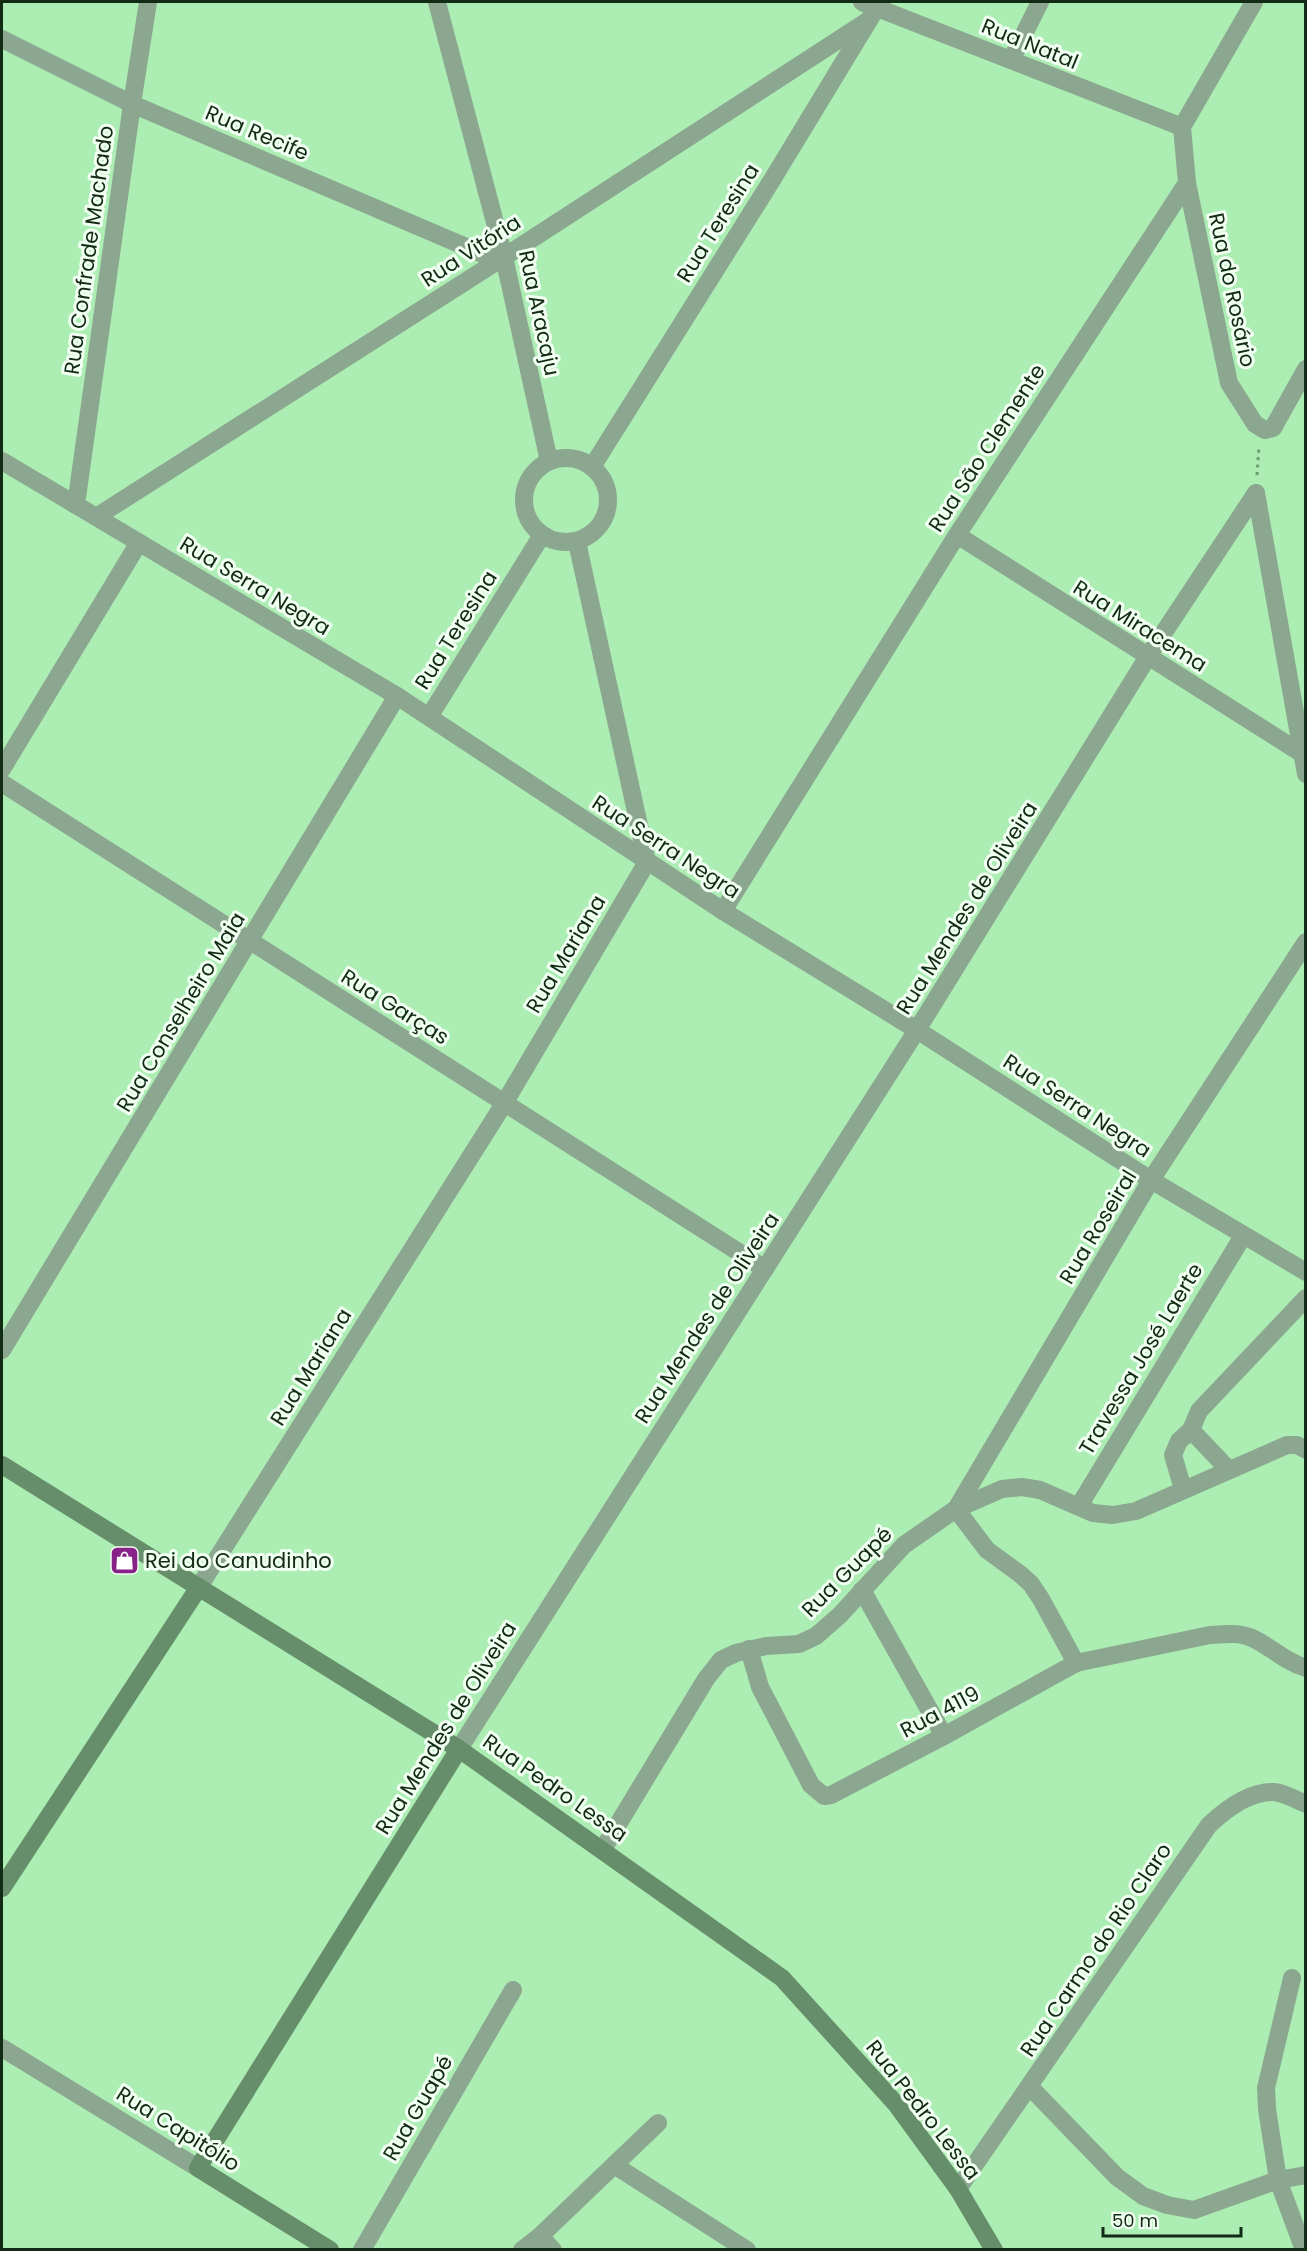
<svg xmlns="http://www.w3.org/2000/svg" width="1307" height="2251" viewBox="0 0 1307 2251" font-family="Poppins,sans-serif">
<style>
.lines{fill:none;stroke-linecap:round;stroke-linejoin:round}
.path{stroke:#6b9c71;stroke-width:3;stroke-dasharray:3 4.5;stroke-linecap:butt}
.street{stroke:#8ca78f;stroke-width:18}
.secondary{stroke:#668e6a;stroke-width:18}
.labels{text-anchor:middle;stroke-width:6;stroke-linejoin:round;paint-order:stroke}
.street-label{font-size:21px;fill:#112b15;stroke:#f2fff3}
.poi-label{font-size:21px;fill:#112b15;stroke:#f2fff3;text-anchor:start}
</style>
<rect width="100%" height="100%" fill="#acedb3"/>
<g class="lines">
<!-- path -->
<path class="path" d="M1257,475L1259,446"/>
<!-- street -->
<g class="street">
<path d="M437,2L504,257L549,461"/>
<path d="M862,2L1182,127"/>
<path d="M1254,2L1182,127L1187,183L1229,383L1255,424L1265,430L1273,428L1306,369"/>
<path d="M2,39L132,104L499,261"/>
<path d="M1011,60L1040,2"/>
<circle cx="566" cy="500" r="42"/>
<path d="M2,461L397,696L723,911L917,1030L1151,1180L1306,1272"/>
<path d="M592,467L772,180L880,2"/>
<path d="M1256,493L1306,774"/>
<path d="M76,505L132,104L148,2"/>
<path d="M96,517L504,257L869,20"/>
<path d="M957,535L1301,753"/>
<path d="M429,717L542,535"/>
<path d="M2,769L138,544"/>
<path d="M2,783C255,946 511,1106 765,1269"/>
<path d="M723,911L957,535L1187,183"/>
<path d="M2,1350L397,696"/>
<path d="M1228,1469L1191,1430L1199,1411L1306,1298"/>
<path d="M1183,1489L1173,1455L1179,1441L1191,1430"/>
<path d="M1079,1506L1243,1236"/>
<path d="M199,1587L505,1102L647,862L577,542"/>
<path d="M862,1590L944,1736"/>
<path d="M749,1649L760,1687L811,1785L824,1796L831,1795L944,1736L1076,1663L1210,1635C1224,1634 1239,1632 1252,1638C1272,1647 1283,1661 1306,1668"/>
<path d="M1076,1663L1041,1599L1031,1584L1020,1574L987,1550L956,1509L1151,1180L1306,942"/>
<path d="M459,1749L917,1030L1147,658L1256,493"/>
<path d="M603,1849L706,1679L721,1660L736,1653L766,1646L799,1644L816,1636L840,1615L904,1545L956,1509L1002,1489L1022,1487L1040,1490L1093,1513L1113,1515L1136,1511L1287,1445H1297L1306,1450"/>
<path d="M1292,1978L1266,2088L1267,2109L1278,2180L1304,2250"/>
<path d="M2,2048L198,2168"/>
<path d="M1030,2087L1117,2177L1143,2196L1167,2205L1194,2210L1278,2180L1306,2175"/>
<path d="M614,2165L747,2250"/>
<path d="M958,2189L1209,1825C1226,1809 1249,1791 1274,1792C1285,1793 1296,1800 1306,1804"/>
<path d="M540,2236L553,2250"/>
<path d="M362,2250L513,1990"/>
<path d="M522,2250L540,2236L658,2123"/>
</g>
<!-- secondary -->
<g class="secondary">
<path d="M2,1465L459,1749L782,1978L896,2104L958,2189L994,2250"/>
<path d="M2,1888L199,1587"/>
<path d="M330,2250L198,2168L459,1749"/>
</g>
</g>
<!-- icons -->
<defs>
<symbol id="shop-square" viewBox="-11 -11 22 22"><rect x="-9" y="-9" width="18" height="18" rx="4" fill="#882289" stroke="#f2fff3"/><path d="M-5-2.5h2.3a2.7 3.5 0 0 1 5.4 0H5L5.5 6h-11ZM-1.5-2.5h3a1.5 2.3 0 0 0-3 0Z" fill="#fff"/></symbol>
</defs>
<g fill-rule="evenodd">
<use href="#shop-square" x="108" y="1544" width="33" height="33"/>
</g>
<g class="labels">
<!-- street labels -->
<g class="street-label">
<text transform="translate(1030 44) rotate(22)" y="7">Rua Natal</text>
<text transform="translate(257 133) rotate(23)" y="7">Rua Recife</text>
<text transform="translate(718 223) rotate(-58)" y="7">Rua Teresina</text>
<text transform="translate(89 250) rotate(-82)" y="7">Rua Confrade Machado</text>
<text transform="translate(471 251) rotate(-33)" y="7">Rua Vitória</text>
<text transform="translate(1232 290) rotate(78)" y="7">Rua do Rosário</text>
<text transform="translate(539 313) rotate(78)" y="7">Rua Aracaju</text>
<text transform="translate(987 448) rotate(-57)" y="7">Rua São Clemente</text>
<text transform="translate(255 586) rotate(31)" y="7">Rua Serra Negra</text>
<text transform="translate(1140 626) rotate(32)" y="7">Rua Miracema</text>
<text transform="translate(456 630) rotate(-58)" y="7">Rua Teresina</text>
<text transform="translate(666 847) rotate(33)" y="7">Rua Serra Negra</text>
<text transform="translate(967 908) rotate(-58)" y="7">Rua Mendes de Oliveira</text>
<text transform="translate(566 954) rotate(-59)" y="7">Rua Mariana</text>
<text transform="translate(395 1007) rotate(32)" y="7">Rua Garças</text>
<text transform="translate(181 1012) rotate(-59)" y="7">Rua Conselheiro Maia</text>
<text transform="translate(1077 1106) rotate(33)" y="7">Rua Serra Negra</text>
<text transform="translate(1098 1227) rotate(-59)" y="7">Rua Roseiral</text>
<text transform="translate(707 1318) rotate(-57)" y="7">Rua Mendes de Oliveira</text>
<text transform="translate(1141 1359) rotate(-59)" y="7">Travessa José Laerte</text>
<text transform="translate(311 1367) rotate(-58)" y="7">Rua Mariana</text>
<text transform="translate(847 1572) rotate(-45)" y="7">Rua Guapé</text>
<text transform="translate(940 1712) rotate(-28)" y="7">Rua 4119</text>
<text transform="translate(446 1728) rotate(-58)" y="7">Rua Mendes de Oliveira</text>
<text transform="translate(555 1788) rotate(35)" y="7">Rua Pedro Lessa</text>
<text transform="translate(1096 1950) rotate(-56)" y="7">Rua Carmo do Rio Claro</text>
<text transform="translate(418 2108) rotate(-60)" y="7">Rua Guapé</text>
<text transform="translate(923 2110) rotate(52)" y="7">Rua Pedro Lessa</text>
<text transform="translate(178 2129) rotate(32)" y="7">Rua Capitólio</text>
</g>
<!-- poi labels -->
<g class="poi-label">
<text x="145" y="1568">Rei do Canudinho</text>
</g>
</g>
<!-- border -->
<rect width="1307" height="2251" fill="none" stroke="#112b15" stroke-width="6"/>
<!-- scale -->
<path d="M1103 2227v9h138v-9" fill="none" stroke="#112b15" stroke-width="3"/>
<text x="1112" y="2227" font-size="18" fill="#112b15" stroke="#f2fff3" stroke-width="4.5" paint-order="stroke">50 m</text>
</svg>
